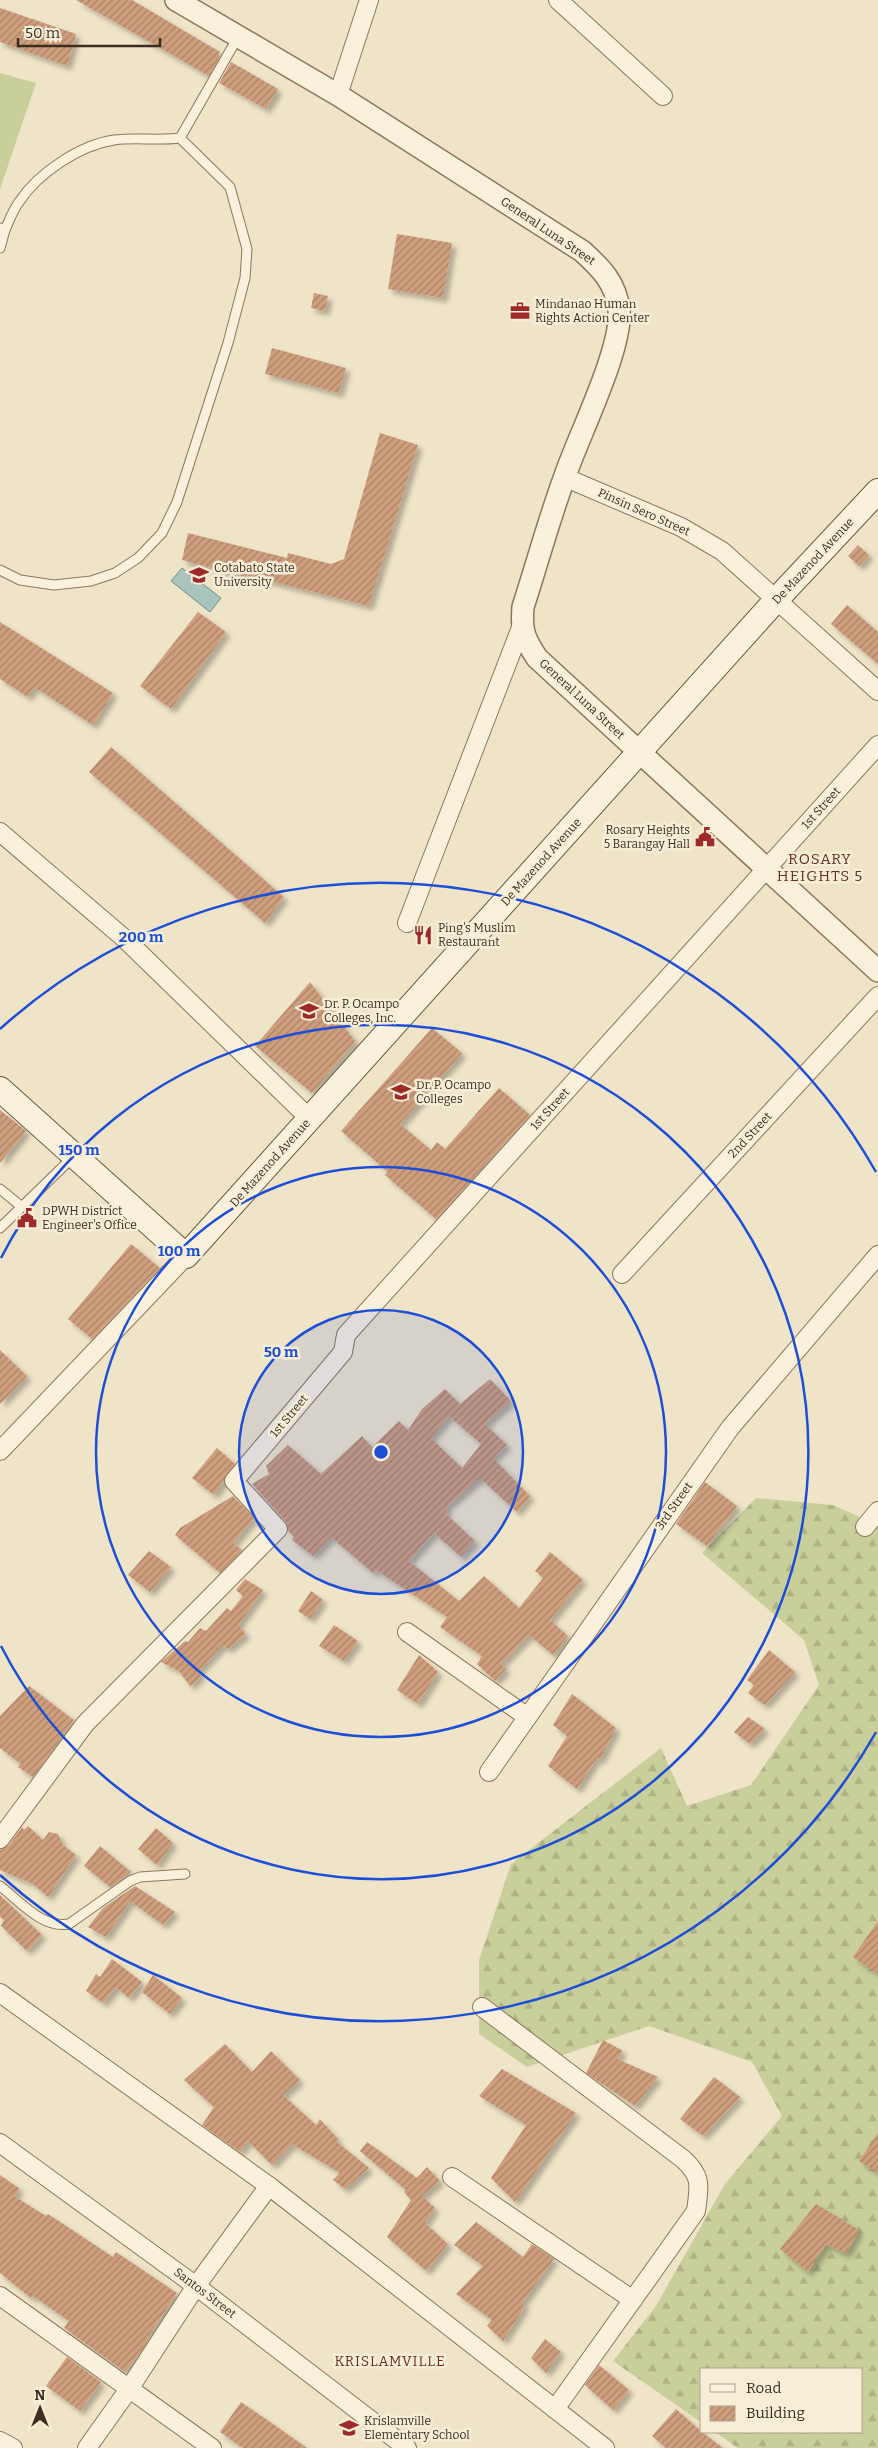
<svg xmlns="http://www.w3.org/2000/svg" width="878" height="2448" viewBox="0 0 878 2448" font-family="Bitter,serif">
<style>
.green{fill:#c9cf9b}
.forest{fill:url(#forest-firs)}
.water{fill:#a9c4bc;stroke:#6f938a}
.building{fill:url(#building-hatch);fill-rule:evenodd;filter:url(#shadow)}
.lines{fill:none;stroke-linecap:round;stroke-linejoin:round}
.service-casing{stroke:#8d765c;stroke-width:11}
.minor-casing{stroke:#8d765c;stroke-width:20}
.tertiary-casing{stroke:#8d765c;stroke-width:24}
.secondary-casing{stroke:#6f573f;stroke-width:26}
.service{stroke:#faf1dc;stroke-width:9}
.minor{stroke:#faf1dc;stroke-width:18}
.tertiary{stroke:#faf1dc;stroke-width:21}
.secondary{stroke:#faf1dc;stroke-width:24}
.ring{fill:none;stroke:#1d4ed8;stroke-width:2.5}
.labels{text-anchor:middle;stroke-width:5;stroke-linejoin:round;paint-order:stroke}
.street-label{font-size:12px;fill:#3d2e20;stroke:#f7eed8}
.poi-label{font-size:12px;fill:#3d2e20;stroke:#f7eed8;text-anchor:start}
.neighbourhood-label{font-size:14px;letter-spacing:1px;fill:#6b2e1e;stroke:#f7eed8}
.quarter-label{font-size:15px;letter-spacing:1px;fill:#6b2e1e;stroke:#f7eed8}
.centre{fill:#1d4ed8;stroke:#f7eed8;stroke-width:2.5}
.ring-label{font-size:15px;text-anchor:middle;font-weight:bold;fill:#1d4ed8;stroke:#f7eed8;stroke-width:5;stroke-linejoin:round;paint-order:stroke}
</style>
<defs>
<pattern id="forest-firs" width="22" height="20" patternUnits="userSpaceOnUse" patternTransform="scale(1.25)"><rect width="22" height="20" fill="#c9cf9b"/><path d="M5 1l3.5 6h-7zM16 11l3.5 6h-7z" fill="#aeb285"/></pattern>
<pattern id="building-hatch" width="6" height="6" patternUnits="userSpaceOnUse" patternTransform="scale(1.25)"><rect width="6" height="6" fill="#cf9f7d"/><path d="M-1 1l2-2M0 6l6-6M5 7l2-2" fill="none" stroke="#a98266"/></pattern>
<filter id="shadow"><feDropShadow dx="4.5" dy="4.5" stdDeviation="2.5" flood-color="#0004"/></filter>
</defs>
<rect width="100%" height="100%" fill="#f0e4c8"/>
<!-- green -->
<path class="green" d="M0,73L36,83L0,189Z"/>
<!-- forest -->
<path class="forest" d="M756,1498L833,1505L878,1525V2448H738L715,2432H862V2369H702V2423L613,2361L656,2306L725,2184L782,2116L752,2062L649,2026L527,2067L479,2034V1960L511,1864L661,1748L687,1806L751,1785L819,1685L804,1640L702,1553Z"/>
<!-- water -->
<path class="water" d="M182,568L221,598L210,612L171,581Z"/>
<!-- building -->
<g class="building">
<path d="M76,0H132L220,52L218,54L220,56L209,76Z"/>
<path d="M0,8L76,34L67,66L0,42Z"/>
<path d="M231,62L278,89L266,109L219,83Z"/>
<path d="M397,234L452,243L443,298L388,289Z"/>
<path d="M314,293L328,296L325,311L311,308Z"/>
<path d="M272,348L346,368L339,393L265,374Z"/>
<path d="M380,433L418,445L369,606L266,580L265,582L182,560L188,533L287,558L288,553L331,564L344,559Z"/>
<path d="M858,545L869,555L859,566L848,556Z"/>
<path d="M847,605L878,632V664L831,624Z"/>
<path d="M198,612L226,632L171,709L140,686Z"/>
<path d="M0,622L113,693L93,725L34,687L28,697L0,679Z"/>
<path d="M111,747L284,897L265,923L89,772Z"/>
<path d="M310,982L355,1041L312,1093L255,1046Z"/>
<path d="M432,1028L462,1053L400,1124L431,1150L437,1142L445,1149L499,1088L530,1115L436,1219L385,1175L388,1172L341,1131Z"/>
<path d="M0,1110L26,1131L0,1163Z"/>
<path d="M131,1244L160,1268L92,1339L68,1319Z"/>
<path d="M0,1350L27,1376L0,1404Z"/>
<path d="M490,1379L511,1401L485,1424L507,1445L493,1458L530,1496L517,1512L480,1478L446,1507L448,1509L445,1513L475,1541L461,1557L434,1533L409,1561L459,1601L484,1576L519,1608L543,1578L535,1571L550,1552L583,1580L550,1620L568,1636L553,1655L529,1635L501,1664L506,1669L495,1681L477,1664L482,1656L440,1627L447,1617L376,1570L373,1573L331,1537L313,1556L292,1540L294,1537L288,1531L286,1522L252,1484L269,1474L266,1466L288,1445L321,1474L362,1436L372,1447L399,1421L408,1430L422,1409L445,1389L460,1404ZM449,1416L481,1444L462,1468L431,1438Z"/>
<path d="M217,1448L235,1464L214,1495L192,1478Z"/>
<path d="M705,1482L737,1506L707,1546L676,1524Z"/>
<path d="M233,1496L254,1518L233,1543L242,1550L220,1573L175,1535L180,1528Z"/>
<path d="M149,1551L171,1567L150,1592L128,1575Z"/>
<path d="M245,1579L263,1590L238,1625L246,1634L228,1649L223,1645L198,1671L201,1676L190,1686L179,1671L161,1662L185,1641L188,1642L200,1628L206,1631L227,1608L231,1611L243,1596L236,1590Z"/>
<path d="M311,1591L323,1600L310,1619L298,1611Z"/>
<path d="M334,1625L358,1641L344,1661L319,1646Z"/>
<path d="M769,1650L795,1672L765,1705L748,1693L754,1685L747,1680Z"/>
<path d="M419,1655L438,1672L418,1704L397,1690Z"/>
<path d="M29,1686L74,1720L33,1777L18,1767L21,1764L0,1748V1716Z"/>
<path d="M572,1694L616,1728L600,1760L597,1758L577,1789L548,1766L567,1736L553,1725Z"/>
<path d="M748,1717L765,1729L750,1744L734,1732Z"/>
<path d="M28,1826L43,1840L49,1832L58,1834L63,1845L76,1855L48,1897L33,1884L0,1870V1850L9,1845L22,1827L24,1830Z"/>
<path d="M156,1828L173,1843L157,1865L138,1849Z"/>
<path d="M100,1846L131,1872L110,1887L84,1866Z"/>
<path d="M135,1886L175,1912L163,1925L130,1901L106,1937L88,1927L103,1908Z"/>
<path d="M0,1895L42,1935L27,1951L1,1926L4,1920L0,1917Z"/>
<path d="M878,1921V1974L853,1957Z"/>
<path d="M112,1959L142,1982L129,1998L116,1987L103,2003L86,1991L96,1974L100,1977Z"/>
<path d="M153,1975L182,1998L170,2014L142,1992Z"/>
<path d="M603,2040L623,2051L617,2059L658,2077L635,2106L586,2073Z"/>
<path d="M225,2044L252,2072L271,2051L300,2080L283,2095L316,2125L320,2119L338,2139L337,2142L369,2168L345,2189L333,2180L340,2173L292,2144L272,2165L248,2141L240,2152L202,2125L214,2107L184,2080Z"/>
<path d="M502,2069L576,2113L515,2202L491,2178L526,2125L479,2096Z"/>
<path d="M714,2077L740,2097L703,2136L680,2119Z"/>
<path d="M878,2133V2173L859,2161Z"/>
<path d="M367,2142L417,2178L427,2167L440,2181L422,2196L435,2208L425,2223L448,2244L426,2271L387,2237L411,2200L404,2192L406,2190L360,2151Z"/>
<path d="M0,2175L20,2189L14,2196L46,2216L48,2214L113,2257L116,2252L177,2293L147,2338L149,2339L142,2350L125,2372L64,2328L69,2321L33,2296L31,2298L0,2273Z"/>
<path d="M816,2204L859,2230L846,2254L826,2244L808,2272L780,2249Z"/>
<path d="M476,2222L523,2257L532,2244L554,2259L522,2303L525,2306L503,2341L487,2326L492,2320L456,2294L483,2266L454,2245Z"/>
<path d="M545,2339L561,2352L546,2373L531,2358Z"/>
<path d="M67,2357L101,2382L80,2411L46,2386Z"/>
<path d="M599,2365L629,2390L613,2410L585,2385Z"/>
<path d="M241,2402L273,2424L307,2448H243L220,2432Z"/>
<path d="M676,2409L702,2432L723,2448H666L652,2436Z"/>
</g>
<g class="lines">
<defs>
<g id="service">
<path d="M0,228L5,230C9,221 13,210 19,202C38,173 80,145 114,140C136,137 158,141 180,138L238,37"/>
<path d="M0,248L5,230"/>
<path d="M0,570L20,580L54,585L91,581L115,573L138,558L162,533L177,502L228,343L245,278L247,249L230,187L180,138"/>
<path d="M0,1189L22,1207"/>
<path d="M0,1228L73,1157"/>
<path d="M0,1886C20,1901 42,1929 69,1924L130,1881L140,1877L185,1874"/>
</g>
<g id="minor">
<path d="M558,0L663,96"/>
<path d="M338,95L369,0"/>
<path d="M564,477L681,527L722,551L878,691"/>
<path d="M0,832L125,939L310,1119"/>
<path d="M407,923L522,625"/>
<path d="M622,1274L878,996"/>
<path d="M0,1451L186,1256"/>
<path d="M865,1527L878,1511"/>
<path d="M407,1632L526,1716"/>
<path d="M489,1772L730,1428L878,1255"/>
<path d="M0,1839L85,1724L278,1529L234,1481L343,1352L346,1335L878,745"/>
<path d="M0,1993L269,2186L605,2448"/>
<path d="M482,2007L683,2159C703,2177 699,2187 696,2211L555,2409"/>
<path d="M0,2143L196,2286L407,2448"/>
<path d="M452,2177L633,2300"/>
<path d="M0,2296L212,2448"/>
<path d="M0,2441L13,2448"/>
<path d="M87,2448L129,2389L196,2286L269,2186"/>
</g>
<path id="tertiary" d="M176,0L338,95L582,251C601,268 616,283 619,310C623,348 578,437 565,476C549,519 537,564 523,607C521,631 524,638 537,658L878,971"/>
<path id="secondary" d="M0,1089L186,1256L776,600L878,491"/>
</defs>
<!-- service casing -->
<use href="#service" class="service-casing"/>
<!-- minor casing -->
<use href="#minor" class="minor-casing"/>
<!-- tertiary casing -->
<use href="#tertiary" class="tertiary-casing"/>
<!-- secondary casing -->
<use href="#secondary" class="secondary-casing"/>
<!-- service -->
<use href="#service" class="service"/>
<!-- minor -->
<use href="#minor" class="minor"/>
<!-- tertiary -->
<use href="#tertiary" class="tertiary"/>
<!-- secondary -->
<use href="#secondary" class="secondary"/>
</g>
<!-- distance rings -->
<circle cx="381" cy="1452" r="142" fill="#1d4ed8" fill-opacity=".12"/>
<g class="ring">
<circle cx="381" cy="1452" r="142"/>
<circle cx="381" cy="1452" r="285"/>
<path d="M1 1258A427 427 0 1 1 1 1646"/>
<path d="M876 1732A569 569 0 0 1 0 1875M0 1029A569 569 0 0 1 876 1172"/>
</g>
<!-- icons -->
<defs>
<symbol id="office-bare" viewBox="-9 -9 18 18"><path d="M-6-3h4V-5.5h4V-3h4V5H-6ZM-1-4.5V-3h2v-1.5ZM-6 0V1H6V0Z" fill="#9e2a2b" stroke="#f7eed8" stroke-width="2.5" paint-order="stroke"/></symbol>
<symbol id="university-bare" viewBox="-9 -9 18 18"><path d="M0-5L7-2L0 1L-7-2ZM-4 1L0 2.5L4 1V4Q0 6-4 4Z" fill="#9e2a2b" stroke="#f7eed8" stroke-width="2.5" paint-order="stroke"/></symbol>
<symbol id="civic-bare" viewBox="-9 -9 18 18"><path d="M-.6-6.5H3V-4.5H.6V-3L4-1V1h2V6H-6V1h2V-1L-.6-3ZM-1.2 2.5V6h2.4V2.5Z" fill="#9e2a2b" stroke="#f7eed8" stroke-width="2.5" paint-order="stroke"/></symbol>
<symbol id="restaurant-bare" viewBox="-9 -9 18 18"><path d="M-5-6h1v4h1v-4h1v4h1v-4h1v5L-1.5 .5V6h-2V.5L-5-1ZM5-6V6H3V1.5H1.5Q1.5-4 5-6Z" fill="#9e2a2b" stroke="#f7eed8" stroke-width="2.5" paint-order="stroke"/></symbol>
<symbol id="school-bare" viewBox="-9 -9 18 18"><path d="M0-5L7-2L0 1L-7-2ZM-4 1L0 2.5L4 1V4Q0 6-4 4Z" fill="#9e2a2b" stroke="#f7eed8" stroke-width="2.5" paint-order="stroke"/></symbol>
</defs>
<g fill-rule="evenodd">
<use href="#office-bare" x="506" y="297" width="28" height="28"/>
<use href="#university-bare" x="185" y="561" width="28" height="28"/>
<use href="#civic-bare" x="691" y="823" width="28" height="28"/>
<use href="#restaurant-bare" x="409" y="921" width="28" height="28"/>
<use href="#university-bare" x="295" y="997" width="28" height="28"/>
<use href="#university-bare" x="387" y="1078" width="28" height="28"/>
<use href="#civic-bare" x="13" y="1204" width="28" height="28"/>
<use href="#school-bare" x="335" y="2414" width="28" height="28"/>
</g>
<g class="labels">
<!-- street labels -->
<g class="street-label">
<text transform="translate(548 231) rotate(34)" y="4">General Luna Street</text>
<text transform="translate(644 512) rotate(24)" y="4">Pinsin Sero Street</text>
<text transform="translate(813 561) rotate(-47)" y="4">De Mazenod Avenue</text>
<text transform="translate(582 699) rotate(43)" y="4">General Luna Street</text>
<text transform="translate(821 808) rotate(-48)" y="4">1st Street</text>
<text transform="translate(541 862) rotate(-48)" y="4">De Mazenod Avenue</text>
<text transform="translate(550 1109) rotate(-48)" y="4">1st Street</text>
<text transform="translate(750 1135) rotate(-47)" y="4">2nd Street</text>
<text transform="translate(270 1163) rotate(-48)" y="4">De Mazenod Avenue</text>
<text transform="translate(289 1416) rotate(-50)" y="4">1st Street</text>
<text transform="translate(674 1506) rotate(-55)" y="4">3rd Street</text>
<text transform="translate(205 2293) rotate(37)" y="4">Santos Street</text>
</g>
<!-- poi labels -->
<g class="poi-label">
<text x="535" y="308">Mindanao Human<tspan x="535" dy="14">Rights Action Center</tspan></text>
<text x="214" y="572">Cotabato State<tspan x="214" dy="14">University</tspan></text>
<text x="690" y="834" text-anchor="end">Rosary Heights<tspan x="690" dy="14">5 Barangay Hall</tspan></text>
<text x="438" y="932">Ping's Muslim<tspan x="438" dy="14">Restaurant</tspan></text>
<text x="324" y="1008">Dr. P. Ocampo<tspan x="324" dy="14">Colleges, Inc.</tspan></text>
<text x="416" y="1089">Dr. P. Ocampo<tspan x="416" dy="14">Colleges</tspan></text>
<text x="42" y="1215">DPWH District<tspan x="42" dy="14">Engineer's Office</tspan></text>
<text x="364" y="2425">Krislamville<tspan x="364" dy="14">Elementary School</tspan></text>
</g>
<!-- neighbourhood labels -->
<g class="neighbourhood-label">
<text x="390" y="2366">KRISLAMVILLE</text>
</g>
<!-- quarter labels -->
<g class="quarter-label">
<text x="820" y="864">ROSARY<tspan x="820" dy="17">HEIGHTS 5</tspan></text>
</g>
</g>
<circle cx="381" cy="1452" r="8" class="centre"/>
<g class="ring-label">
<text x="141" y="942">200 m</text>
<text x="79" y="1155">150 m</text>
<text x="179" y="1256">100 m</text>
<text x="281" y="1357">50 m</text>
</g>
<!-- legend -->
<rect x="700" y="2368" width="162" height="65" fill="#f7eed8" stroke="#ada18e"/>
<rect x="710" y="2384" width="25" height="8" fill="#faf1dc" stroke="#ada18e"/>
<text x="746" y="2393" font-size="15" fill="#3d2e20">Road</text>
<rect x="710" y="2406" width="25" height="15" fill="url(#building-hatch)" stroke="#ada18e"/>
<text x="746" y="2418" font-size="15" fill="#3d2e20">Building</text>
<!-- north arrow -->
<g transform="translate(40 2408)" stroke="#f7eed8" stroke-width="4" paint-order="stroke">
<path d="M0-4L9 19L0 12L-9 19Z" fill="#3d2e20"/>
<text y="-8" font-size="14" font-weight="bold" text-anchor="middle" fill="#3d2e20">N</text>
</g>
<!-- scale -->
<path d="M18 38v8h142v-8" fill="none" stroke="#3d2e20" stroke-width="2.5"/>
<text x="25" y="38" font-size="15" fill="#3d2e20" stroke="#f7eed8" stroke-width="4" paint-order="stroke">50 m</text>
</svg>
